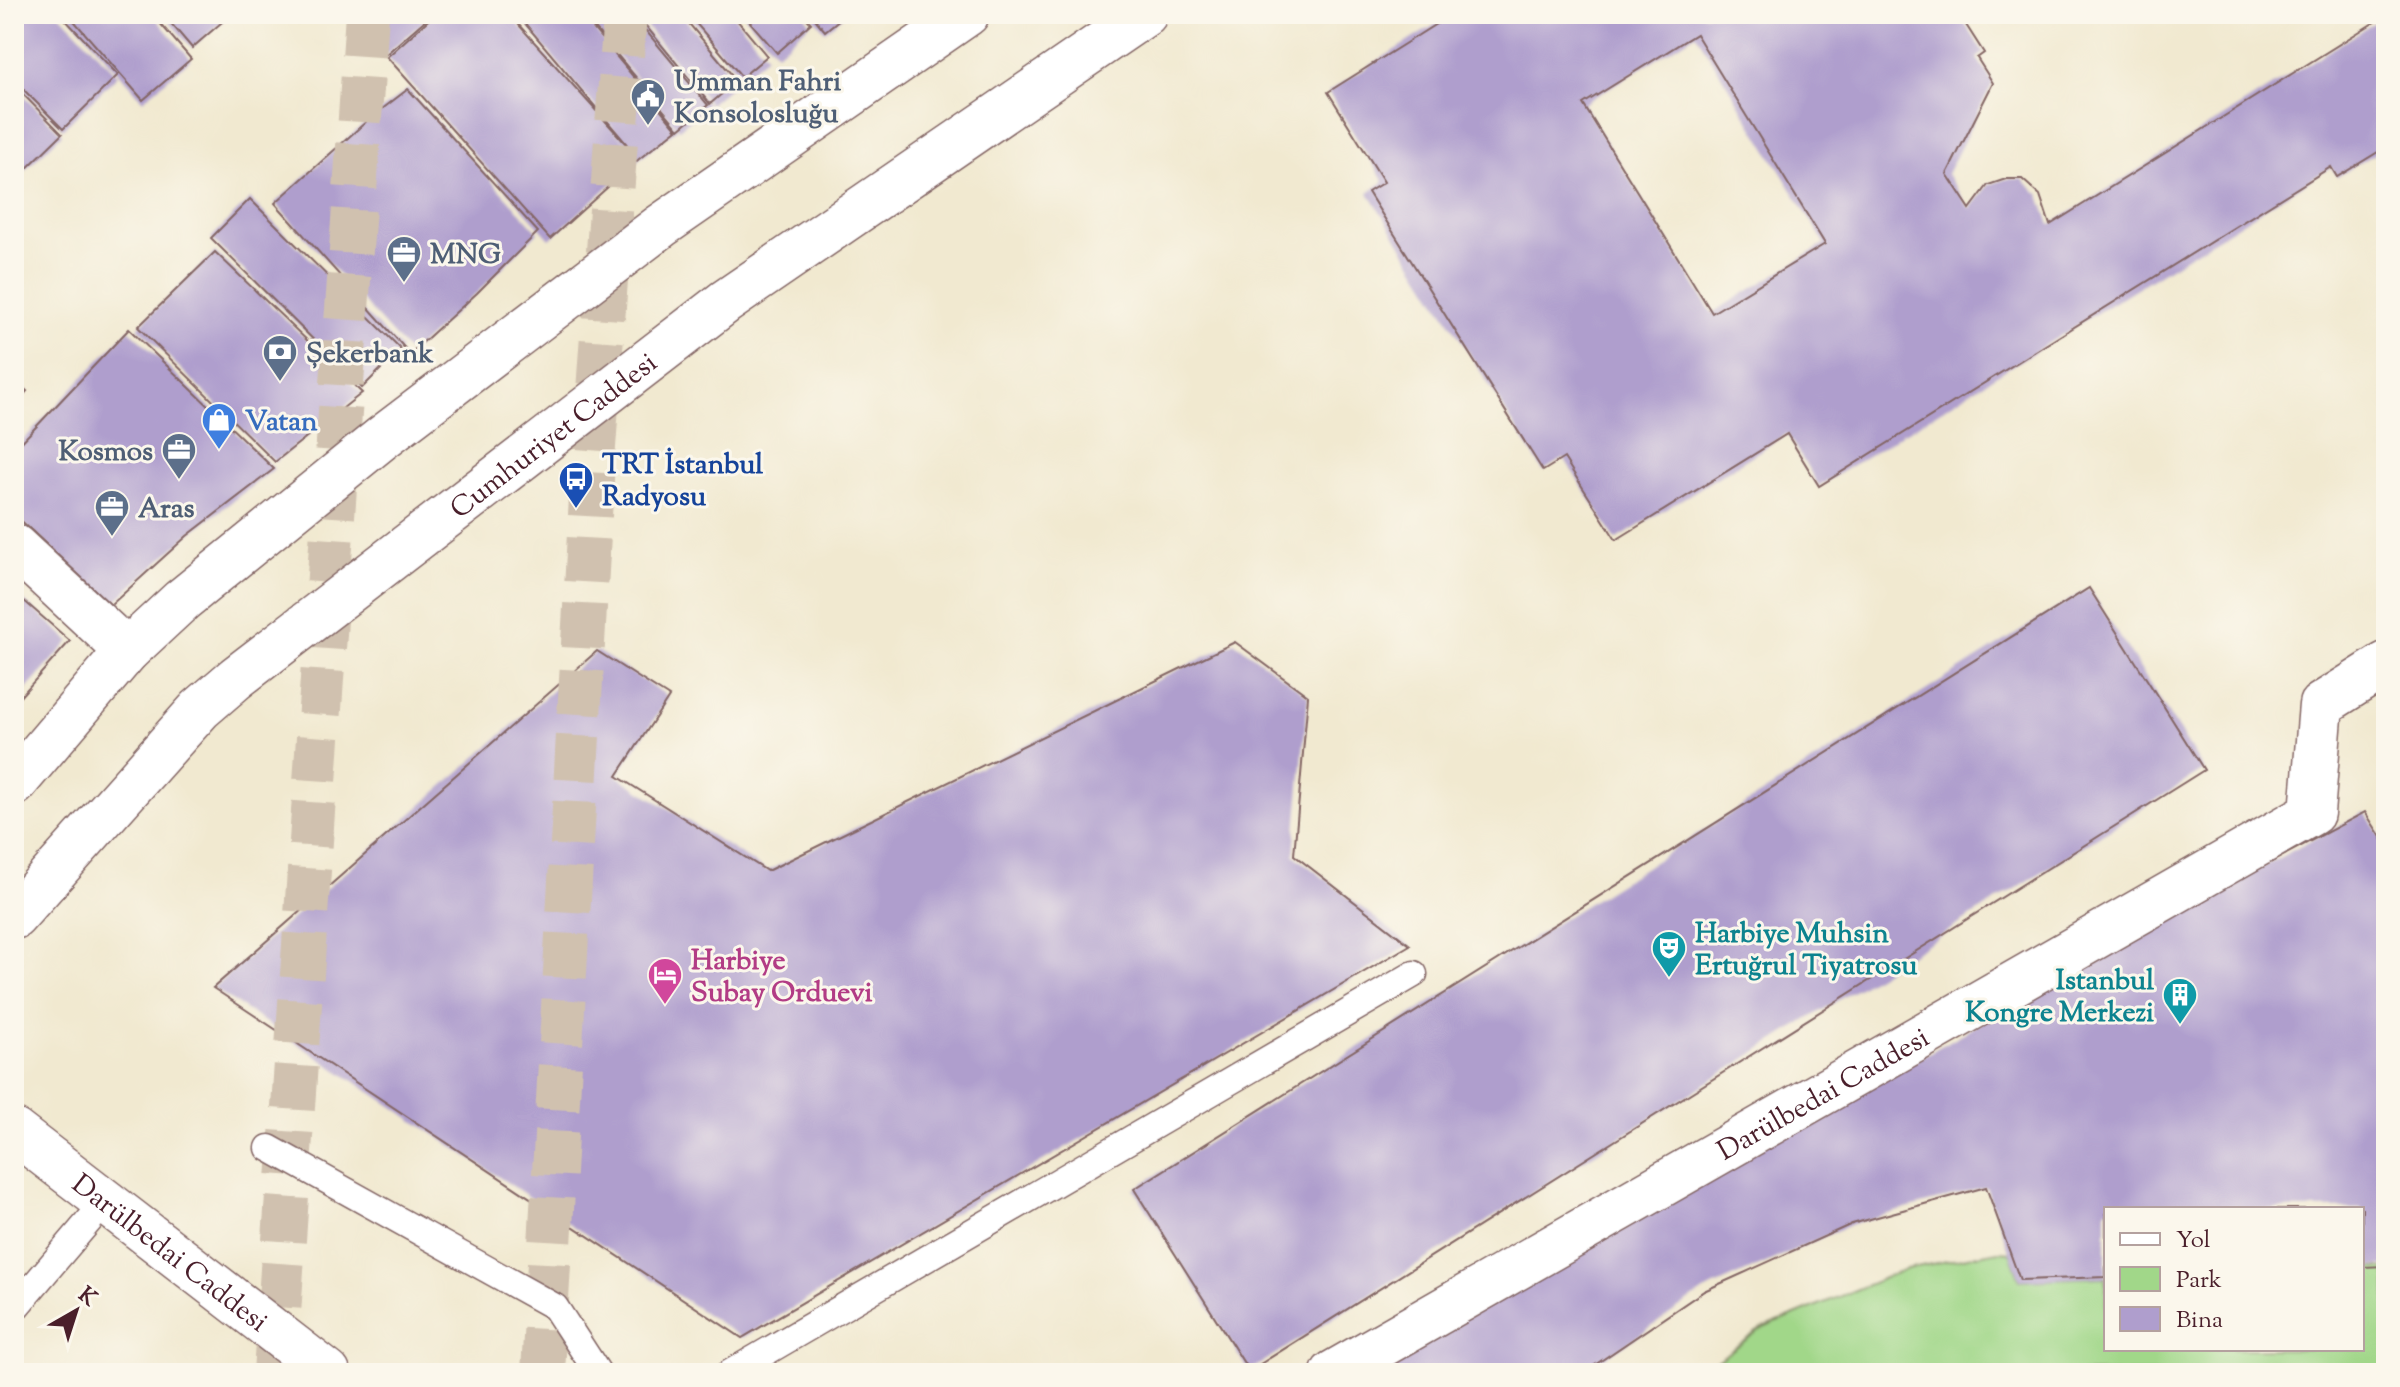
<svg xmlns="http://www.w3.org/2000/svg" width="2400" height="1387" viewBox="0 0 2400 1387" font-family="'Sorts Mill Goudy',serif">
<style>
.green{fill:#a1d789;stroke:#767b5a;stroke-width:2}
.building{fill:#af9ecd;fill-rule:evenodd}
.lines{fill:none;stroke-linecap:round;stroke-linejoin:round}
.primary-tunnel{stroke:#d0c1af;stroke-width:44;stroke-dasharray:44 22;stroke-linecap:butt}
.lane-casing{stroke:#846665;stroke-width:29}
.street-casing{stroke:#846665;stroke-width:47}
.primary-casing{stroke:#846665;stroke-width:47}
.lane{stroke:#fff;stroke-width:26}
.street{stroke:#fff;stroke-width:44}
.primary{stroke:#fff;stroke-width:44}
.labels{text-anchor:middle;stroke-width:6;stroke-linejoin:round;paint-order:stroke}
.service-label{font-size:28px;font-weight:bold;fill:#4e5e75;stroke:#fbf7ec;text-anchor:start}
.shop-label{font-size:28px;font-weight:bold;fill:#366cbe;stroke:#fbf7ec;text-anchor:start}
.street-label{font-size:28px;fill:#4a1f2b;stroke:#fbf7ec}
.transit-label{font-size:28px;font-weight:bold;fill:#164399;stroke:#fbf7ec;text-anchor:start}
.culture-label{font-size:28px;font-weight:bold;fill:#0d838f;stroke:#fbf7ec;text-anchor:start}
.hotel-label{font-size:28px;font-weight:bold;fill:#b23c85;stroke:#fbf7ec;text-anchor:start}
</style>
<rect width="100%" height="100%" fill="#fbf7ec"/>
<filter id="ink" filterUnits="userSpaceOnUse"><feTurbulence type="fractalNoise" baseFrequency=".0125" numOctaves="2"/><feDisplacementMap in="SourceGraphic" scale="16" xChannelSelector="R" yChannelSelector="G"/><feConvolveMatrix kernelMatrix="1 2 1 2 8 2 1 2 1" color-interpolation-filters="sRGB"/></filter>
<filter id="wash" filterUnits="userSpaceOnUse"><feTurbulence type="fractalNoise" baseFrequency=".006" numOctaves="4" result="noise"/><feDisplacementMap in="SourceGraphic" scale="32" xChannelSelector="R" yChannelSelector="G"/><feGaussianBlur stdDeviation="1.8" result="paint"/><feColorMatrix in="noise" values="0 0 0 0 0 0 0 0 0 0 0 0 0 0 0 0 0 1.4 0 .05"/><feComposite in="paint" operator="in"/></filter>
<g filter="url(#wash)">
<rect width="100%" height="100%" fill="#f1e9d0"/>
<!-- green -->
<path class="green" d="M1998,1251L2010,1252L2020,1280L2106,1277V1349H2362V1267L2386,1269V1373H1700L1761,1329L1906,1269Z"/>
<g id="blocks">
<!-- building -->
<g class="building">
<path d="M14,14H60L118,75L63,129L14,80Z"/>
<path d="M68,14H152L191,59L143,100Z"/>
<path d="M163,14H227L229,16L192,48Z"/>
<path d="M348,14H432L385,55Z"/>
<path d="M435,14H509L635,154L517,14H581L677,129L639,159L550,239L387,57Z"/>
<path d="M583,14H632L708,105L679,129Z"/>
<path d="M636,14H681L737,81L710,104Z"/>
<path d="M688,14H732L767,56L742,77Z"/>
<path d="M743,14H803L811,23L777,53Z"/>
<path d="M811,14H846L825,31Z"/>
<path d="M1452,14H1959L1984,53L1977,58L1993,83L1947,174L1970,209L1988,185L2006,179H2022L2040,195L2050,225L2386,15V147L2337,177L2331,167L1819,486L1787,434L1616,540L1564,458L1543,471L1368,192L1384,182L1328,92ZM1696,34L1825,244L1712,313L1583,104Z"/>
<path d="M14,85L62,134L19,176L14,171Z"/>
<path d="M408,89L538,232L477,293L410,354L275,203L368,120Z"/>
<path d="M250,199L401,349L362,388L211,238Z"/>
<path d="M215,252L362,393L275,462L138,327Z"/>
<path d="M129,329L274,469L187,536L111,605L14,514V450Z"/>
<path d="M14,380L27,391L14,406Z"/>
<path d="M2089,588L2204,770L1249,1371L1134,1189Z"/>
<path d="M14,592L70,641L19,698L14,694Z"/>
<path d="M1235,642L1308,696L1294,855L1410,945L742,1338L213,988L597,651L669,697L617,776L767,871Z"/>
<path d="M2365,812L2386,845V1266L2362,1267V1209H2106V1277L2020,1280L1986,1187L1852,1224L1704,1291L1583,1373H1360L2200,900Z"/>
</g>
</g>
</g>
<g filter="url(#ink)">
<use href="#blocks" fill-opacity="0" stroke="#846665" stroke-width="2"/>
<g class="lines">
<!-- primary-tunnel -->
<g class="primary-tunnel">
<path d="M275,1373L367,14"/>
<path d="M543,1373L593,461L625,14"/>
</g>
<defs>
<g id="lane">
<path d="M269,1148L555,1307L598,1373"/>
<path d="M14,1309L106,1201"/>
<path d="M730,1373L1414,974"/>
</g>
<g id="street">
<path d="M14,546L127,651"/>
<path id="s1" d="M14,1131L328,1373"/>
<path id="s2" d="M1333,1373L2312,813L2321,705L2386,664"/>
</g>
<g id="primary">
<path d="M14,784L127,651L182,600L382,438L661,226L967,14"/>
<path id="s3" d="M14,917L200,709L236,678L725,302L1145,14"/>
</g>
</defs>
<!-- lane casing -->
<use href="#lane" class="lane-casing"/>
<!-- street casing -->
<use href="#street" class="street-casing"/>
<!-- primary casing -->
<use href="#primary" class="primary-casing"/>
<!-- lane -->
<use href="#lane" class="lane"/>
<!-- street -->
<use href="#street" class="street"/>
<!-- primary -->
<use href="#primary" class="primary"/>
</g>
</g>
<!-- icons -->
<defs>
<symbol id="civic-pin" viewBox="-11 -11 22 30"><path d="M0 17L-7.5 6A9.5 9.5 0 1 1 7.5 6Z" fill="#5c6f8a" stroke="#fbf7ec"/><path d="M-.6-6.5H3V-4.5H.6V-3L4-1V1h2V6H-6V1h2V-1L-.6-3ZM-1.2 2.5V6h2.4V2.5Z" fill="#fff"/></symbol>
<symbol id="office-pin" viewBox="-11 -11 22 30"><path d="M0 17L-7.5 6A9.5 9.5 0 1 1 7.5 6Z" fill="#5c6f8a" stroke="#fbf7ec"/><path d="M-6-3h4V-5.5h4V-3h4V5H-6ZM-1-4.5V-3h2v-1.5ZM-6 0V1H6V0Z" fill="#fff"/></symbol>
<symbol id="bank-pin" viewBox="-11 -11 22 30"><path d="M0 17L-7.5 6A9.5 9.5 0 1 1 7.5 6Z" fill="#5c6f8a" stroke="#fbf7ec"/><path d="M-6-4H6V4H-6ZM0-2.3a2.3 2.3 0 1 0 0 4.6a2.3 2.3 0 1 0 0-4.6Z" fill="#fff"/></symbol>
<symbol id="shop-pin" viewBox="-11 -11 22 30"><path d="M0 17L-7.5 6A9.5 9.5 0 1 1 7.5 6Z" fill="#3f7fe0" stroke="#fbf7ec"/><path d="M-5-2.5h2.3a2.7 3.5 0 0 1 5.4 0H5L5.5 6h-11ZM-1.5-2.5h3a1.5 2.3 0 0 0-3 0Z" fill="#fff"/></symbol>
<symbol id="bus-pin" viewBox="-11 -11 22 30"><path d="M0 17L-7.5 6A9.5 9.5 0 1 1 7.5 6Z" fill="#1a4fb4" stroke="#fbf7ec"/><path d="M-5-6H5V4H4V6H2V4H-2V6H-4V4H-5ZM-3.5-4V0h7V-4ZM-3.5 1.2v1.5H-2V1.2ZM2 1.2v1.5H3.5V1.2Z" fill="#fff"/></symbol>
<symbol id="theatre-pin" viewBox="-11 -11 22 30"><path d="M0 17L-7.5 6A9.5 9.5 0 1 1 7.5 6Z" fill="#0f9aa8" stroke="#fbf7ec"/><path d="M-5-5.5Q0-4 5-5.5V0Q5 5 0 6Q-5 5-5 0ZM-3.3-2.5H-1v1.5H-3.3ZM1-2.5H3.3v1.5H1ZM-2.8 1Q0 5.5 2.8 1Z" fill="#fff"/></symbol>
<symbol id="hotel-pin" viewBox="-11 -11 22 30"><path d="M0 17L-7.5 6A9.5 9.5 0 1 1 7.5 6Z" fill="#d1479c" stroke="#fbf7ec"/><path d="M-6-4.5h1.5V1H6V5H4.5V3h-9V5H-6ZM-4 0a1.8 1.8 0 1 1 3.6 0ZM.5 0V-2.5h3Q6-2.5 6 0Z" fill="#fff"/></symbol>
<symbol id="building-pin" viewBox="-11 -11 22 30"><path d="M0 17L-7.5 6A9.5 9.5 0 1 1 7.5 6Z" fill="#0f9aa8" stroke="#fbf7ec"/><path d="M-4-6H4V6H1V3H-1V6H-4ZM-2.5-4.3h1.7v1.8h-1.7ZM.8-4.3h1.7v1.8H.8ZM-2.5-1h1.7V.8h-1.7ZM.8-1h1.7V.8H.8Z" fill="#fff"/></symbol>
</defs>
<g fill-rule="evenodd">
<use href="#civic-pin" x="628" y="76" width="40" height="54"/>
<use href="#office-pin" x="384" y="233" width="40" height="54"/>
<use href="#bank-pin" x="260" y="332" width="40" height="54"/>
<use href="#shop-pin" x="199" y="400" width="40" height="54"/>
<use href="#office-pin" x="159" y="430" width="40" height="54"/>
<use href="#bus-pin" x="556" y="459" width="40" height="54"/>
<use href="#office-pin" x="92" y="487" width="40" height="54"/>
<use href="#theatre-pin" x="1649" y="928" width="40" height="54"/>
<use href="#hotel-pin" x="645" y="955" width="40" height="54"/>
<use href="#building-pin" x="2160" y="975" width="40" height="54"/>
</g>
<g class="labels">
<!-- service labels -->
<g class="service-label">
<text x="674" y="90">Umman Fahri<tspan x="674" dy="32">Konsolosluğu</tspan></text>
<text x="430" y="263">MNG</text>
<text x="306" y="362">Şekerbank</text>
<text x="153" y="460" text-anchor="end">Kosmos</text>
<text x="138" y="517">Aras</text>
</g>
<!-- shop labels -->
<g class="shop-label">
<text x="245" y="430">Vatan</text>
</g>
<!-- street labels -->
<g class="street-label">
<text dy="10" stroke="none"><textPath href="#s3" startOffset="726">Cumhuriyet Caddesi</textPath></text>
<text dy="10" stroke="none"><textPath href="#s2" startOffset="564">Darülbedai Caddesi</textPath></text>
<text dy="10" stroke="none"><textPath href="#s1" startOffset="198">Darülbedai Caddesi</textPath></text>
</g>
<!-- transit labels -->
<g class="transit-label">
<text x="602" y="473">TRT İstanbul<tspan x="602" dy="32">Radyosu</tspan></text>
</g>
<!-- culture labels -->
<g class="culture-label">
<text x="1695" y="942">Harbiye Muhsin<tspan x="1695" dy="32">Ertuğrul Tiyatrosu</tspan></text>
<text x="2154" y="989" text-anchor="end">Istanbul<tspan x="2154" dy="32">Kongre Merkezi</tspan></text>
</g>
<!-- hotel labels -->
<g class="hotel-label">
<text x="691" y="969">Harbiye<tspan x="691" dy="32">Subay Orduevi</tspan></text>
</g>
</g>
<!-- margin -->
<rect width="2400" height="1387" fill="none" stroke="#fbf7ec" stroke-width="48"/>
<!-- legend -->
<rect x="2104" y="1207" width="260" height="144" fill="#fbf7ec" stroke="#b4a19f" stroke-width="2"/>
<rect x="2120" y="1233" width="40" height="12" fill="#ffffff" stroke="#b4a19f" stroke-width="2"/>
<text x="2176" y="1247" font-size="24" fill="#4a1f2b">Yol</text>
<rect x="2120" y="1267" width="40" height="24" fill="#a1d789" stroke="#b4a19f" stroke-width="2"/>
<text x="2176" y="1287" font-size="24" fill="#4a1f2b">Park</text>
<rect x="2120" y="1307" width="40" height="24" fill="#af9ecd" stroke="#b4a19f" stroke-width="2"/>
<text x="2176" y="1327" font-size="24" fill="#4a1f2b">Bina</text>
<!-- north arrow -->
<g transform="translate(76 1311) rotate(39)" stroke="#fbf7ec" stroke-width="6" paint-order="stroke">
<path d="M0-6L14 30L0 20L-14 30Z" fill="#4a1f2b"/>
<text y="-12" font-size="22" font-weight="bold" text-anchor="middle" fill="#4a1f2b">K</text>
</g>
</svg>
